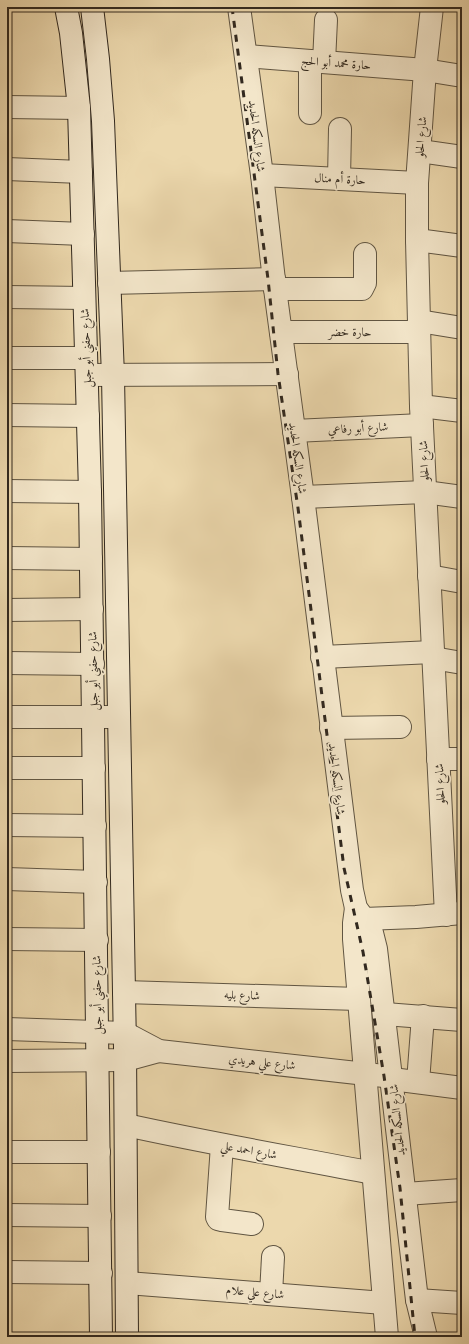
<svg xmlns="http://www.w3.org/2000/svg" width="469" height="1344" viewBox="0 0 469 1344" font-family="'Libre Caslon Text',Amiri,serif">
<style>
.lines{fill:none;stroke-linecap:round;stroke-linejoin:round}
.street-casing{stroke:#605542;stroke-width:24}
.secondary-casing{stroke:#32291f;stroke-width:24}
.street{stroke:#f3e6ca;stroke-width:22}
.secondary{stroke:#f3e6ca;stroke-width:22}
.rail{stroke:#32291f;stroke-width:3;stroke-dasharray:7 7;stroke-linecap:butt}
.labels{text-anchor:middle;stroke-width:3.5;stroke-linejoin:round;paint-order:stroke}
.street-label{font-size:12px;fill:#32291f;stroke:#f3e6ca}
</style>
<rect width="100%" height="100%" fill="#ecd8ad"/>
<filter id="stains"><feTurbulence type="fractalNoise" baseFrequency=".005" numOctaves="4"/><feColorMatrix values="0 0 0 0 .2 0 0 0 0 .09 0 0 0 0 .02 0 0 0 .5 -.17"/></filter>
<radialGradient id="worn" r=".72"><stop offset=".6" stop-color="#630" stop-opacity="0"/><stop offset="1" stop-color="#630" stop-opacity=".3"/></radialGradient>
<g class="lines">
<defs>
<g id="street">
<path d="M239,7L262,175L275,289L303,497L352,890L356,908L364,919L372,933L376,949L417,1300L426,1337"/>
<path d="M432,7L425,70L417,183V240L421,406L446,915"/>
<path d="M246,56L425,70L462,76"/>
<path d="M310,61V113"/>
<path d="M324,62L326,20"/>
<path d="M7,107L79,108"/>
<path d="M420,151L462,157"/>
<path d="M7,169L81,172"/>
<path d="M262,175L417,183"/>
<path d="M339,179L340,129"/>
<path d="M7,231L83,234"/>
<path d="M417,240L462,246"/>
<path d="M109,283L274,279"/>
<path d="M275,289H362L365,283V254"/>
<path d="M7,297L84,298"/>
<path d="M419,321L462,328"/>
<path d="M281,332H419"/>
<path d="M7,358H86"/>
<path d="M87,375L287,374"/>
<path d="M421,406L462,411"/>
<path d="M7,415L88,416"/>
<path d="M294,431L422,425"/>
<path d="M7,491L90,492"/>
<path d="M303,497L425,492L462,497"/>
<path d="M7,558L91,559"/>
<path d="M429,576L462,582"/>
<path d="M7,610L92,609"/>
<path d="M322,657L433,652"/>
<path d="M433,658L462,663"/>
<path d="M7,663L93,664"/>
<path d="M7,717H119"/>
<path d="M331,728L400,727"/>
<path d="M438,759H462"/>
<path d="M7,768H94"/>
<path d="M7,825L95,826"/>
<path d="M7,879L96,882"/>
<path d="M356,908L354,923V939L387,1337"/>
<path d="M364,919L416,917L462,913"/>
<path d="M7,939L97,940"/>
<path d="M124,992L359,999"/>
<path d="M385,1014L462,1020"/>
<path d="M7,1029L125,1033L159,1051L384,1076L392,1079L462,1088"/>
<path d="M7,1061L126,1060L159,1051"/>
<path d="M418,1082L423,1016"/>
<path d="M126,1125C208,1143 290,1157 373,1173"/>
<path d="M222,1145L217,1217L218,1219L222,1220L252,1224"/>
<path d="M7,1152H99"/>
<path d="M405,1194L462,1190"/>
<path d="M7,1215L100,1216"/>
<path d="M7,1272L101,1273"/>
<path d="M127,1283L384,1303"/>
<path d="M271,1294L273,1257"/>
<path d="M417,1300L462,1303"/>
</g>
<g id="secondary">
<path d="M66,7L71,33L79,108L90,492L101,1337"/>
<path d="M92,7L98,59L103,121L113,376L125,1048L127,1337"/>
</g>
</defs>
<!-- street casing -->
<use href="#street" class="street-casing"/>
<!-- secondary casing -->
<use href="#secondary" class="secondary-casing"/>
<!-- street -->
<use href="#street" class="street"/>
<!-- secondary -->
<use href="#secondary" class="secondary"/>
<!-- rail -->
<path class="rail" d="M232,7L268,279L278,374L298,508L344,868L363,952L384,1076L400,1188L415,1337"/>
</g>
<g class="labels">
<!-- street labels -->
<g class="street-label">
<text transform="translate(336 63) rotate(4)" y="4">حارة محمد أبو الحج</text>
<text transform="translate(257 136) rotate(83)" y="4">شارع السكه الحديد</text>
<text transform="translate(421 137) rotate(-86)" y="4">شارع الحلو</text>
<text transform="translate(340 179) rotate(3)" y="4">حارة أم منال</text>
<text x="350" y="336">حارة خضر</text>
<text transform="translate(86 348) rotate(-92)" y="4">شارع حفني أبو جبل</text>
<text transform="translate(358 428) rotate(-3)" y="4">شارع أبو رفاعي</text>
<text transform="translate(298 458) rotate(82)" y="4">شارع السكه الحديد</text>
<text transform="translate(424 461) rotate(-93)" y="4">شارع الحلو</text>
<text transform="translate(93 671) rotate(-91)" y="4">شارع حفني أبو جبل</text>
<text transform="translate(337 779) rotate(83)" y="4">شارع السكه الحديد</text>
<text transform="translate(440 784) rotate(-93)" y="4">شارع الحلو</text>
<text transform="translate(97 995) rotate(-91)" y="4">شارع حفني أبو جبل</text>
<text transform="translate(242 995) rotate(2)" y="4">شارع بليه</text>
<text transform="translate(262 1062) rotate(6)" y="4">شارع علي هريدي</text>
<text transform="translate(397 1120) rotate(-96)" y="4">شارع السكه الحديد</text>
<text transform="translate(249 1150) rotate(10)" y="4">شارع احمد علي</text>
<text transform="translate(255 1292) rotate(5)" y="4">شارع علي علام</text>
</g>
</g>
<!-- margin -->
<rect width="469" height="1344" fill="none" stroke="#ecd8ad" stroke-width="24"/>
<rect x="8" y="8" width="453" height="1328" fill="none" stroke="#32291f" stroke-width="2"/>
<rect x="12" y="12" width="445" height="1320" fill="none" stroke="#32291f"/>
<rect width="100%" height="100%" filter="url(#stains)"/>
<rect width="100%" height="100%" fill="url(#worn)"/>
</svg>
